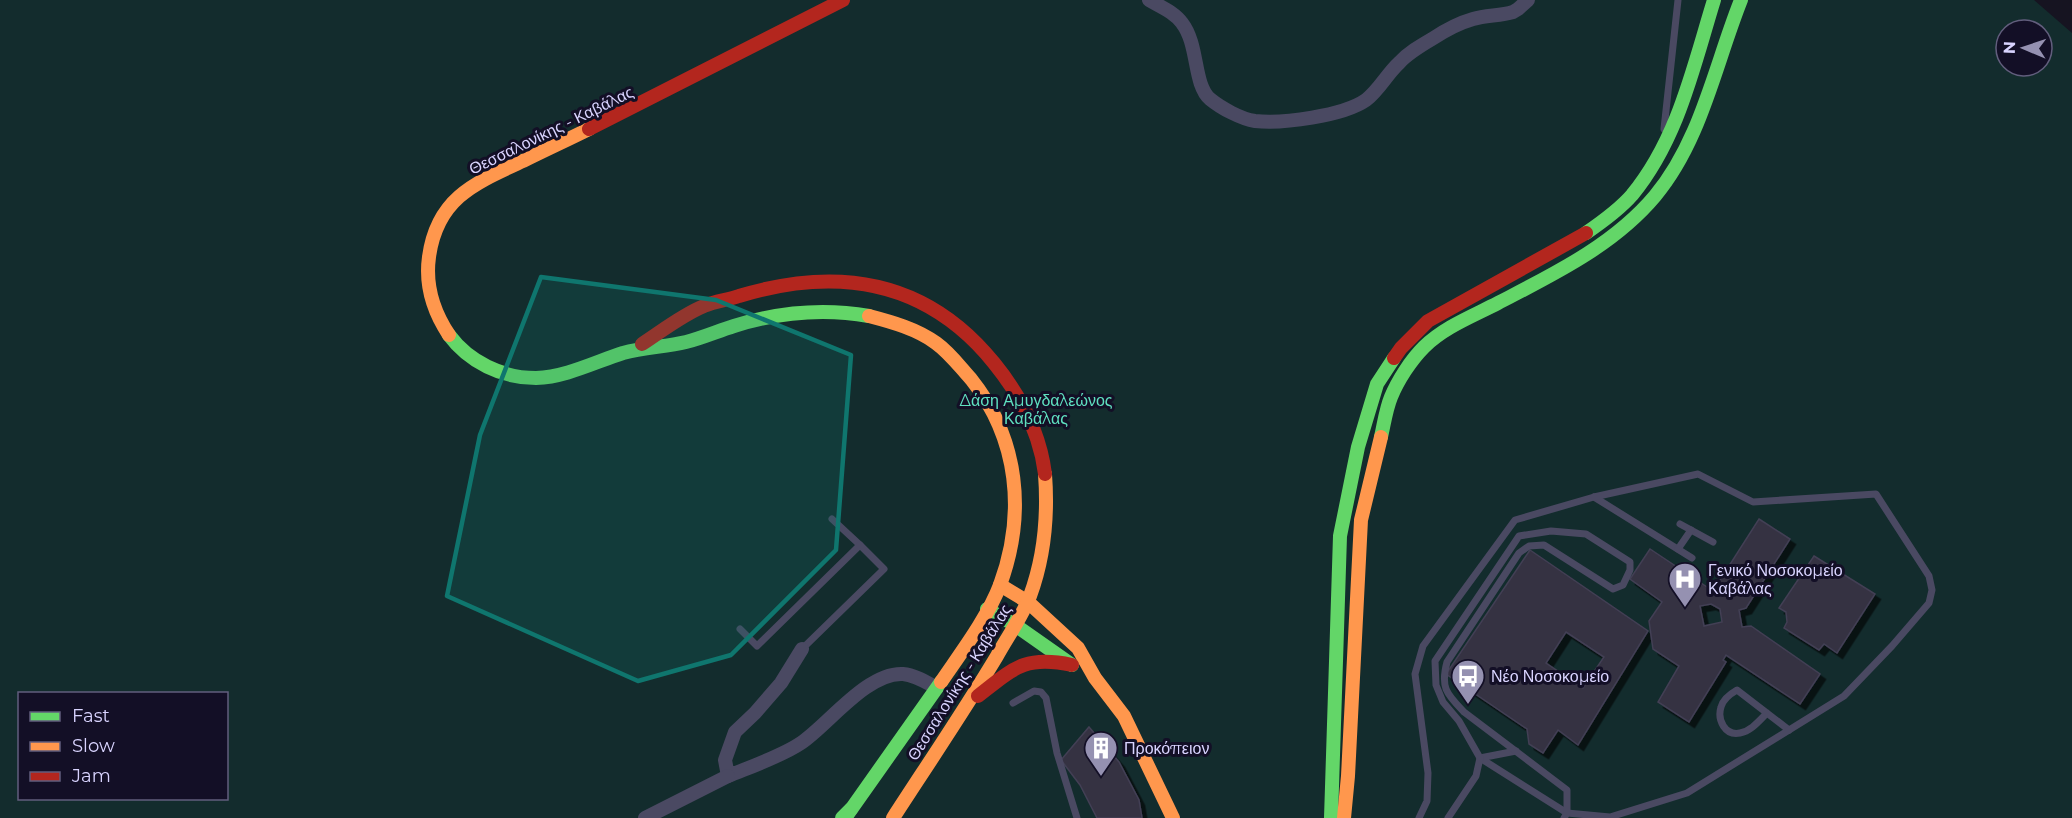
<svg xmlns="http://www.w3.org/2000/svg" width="2072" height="818" viewBox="0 0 2072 818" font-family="Montserrat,sans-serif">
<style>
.green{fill:#132c2d;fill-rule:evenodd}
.building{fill:#343243;stroke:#433f54;stroke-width:1.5;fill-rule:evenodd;filter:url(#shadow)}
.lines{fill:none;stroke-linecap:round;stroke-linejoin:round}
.lane{stroke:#4a4962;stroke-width:7}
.street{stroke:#4a4962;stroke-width:14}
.fast{stroke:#63d668;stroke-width:14}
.slow{stroke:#ff974d;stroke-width:14}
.jam{stroke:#b3261e;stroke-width:14}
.marked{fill:#0f766e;fill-opacity:0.2;stroke:#0f766e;stroke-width:4.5;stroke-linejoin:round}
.labels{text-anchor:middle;stroke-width:6;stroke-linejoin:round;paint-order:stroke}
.street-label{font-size:16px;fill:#d9d4ff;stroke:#130f26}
.park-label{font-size:16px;fill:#5fe0c0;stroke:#130f26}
.poi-label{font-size:16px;fill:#d9d4ff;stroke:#130f26;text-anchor:start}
</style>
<defs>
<filter id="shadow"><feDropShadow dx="5.5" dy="5.5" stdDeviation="0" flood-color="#0009"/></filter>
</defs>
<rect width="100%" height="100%" fill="#161421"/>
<!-- green -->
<path class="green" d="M0,0H2034L2072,33V818H0ZM2006,30H2042V66H2006ZM20,694H226V798H20Z"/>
<!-- building -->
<g class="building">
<path d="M1759,519L1790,539L1746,608L1739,610L1742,627L1751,626L1820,674L1800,704L1726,655L1723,660L1726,662L1689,722L1658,702L1679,666L1653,649L1649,621L1662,602L1630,579L1650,549L1713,591ZM1711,604L1720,609L1722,622L1704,626L1700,606Z"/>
<path d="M1530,550L1648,631L1578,745L1558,730L1543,753L1529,744L1527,729L1446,674ZM1566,632L1604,657L1583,688L1546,663Z"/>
<path d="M1814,556L1875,594L1837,653L1824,644L1819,650L1784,628L1787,622L1786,612L1779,608Z"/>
<path d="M1089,727L1119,762L1139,800L1142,818H1097L1080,785L1061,760Z"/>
</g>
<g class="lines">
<!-- lane -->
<g class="lane">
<path d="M1664,129L1678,0"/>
<path d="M1594,497L1692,558"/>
<path d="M832,519L860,545"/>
<path d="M1680,524L1713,542"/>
<path d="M1678,549L1691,530"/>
<path d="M740,629L757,646L860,545L884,569L802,649"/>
<path d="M1013,703L1034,691L1041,692L1046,698L1057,753L1077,818"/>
<path d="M1767,713C1759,721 1751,731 1740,733C1725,736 1717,720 1721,707C1723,699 1730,694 1737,690L1789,730"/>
<path d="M1419,818L1427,801L1428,773L1415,674L1423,646L1515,520L1594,497L1698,474L1753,502L1876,494L1929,576L1932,590L1929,603L1892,646L1844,696L1687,793L1610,817L1567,813L1480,758L1516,751"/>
<path d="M1448,818L1476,776L1480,758L1459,721L1443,702L1436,685L1435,661L1519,536L1551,531L1586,534L1630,562V570L1623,585L1613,589L1544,545L1529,546L1519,553L1447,662C1440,688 1447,694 1464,712L1567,790V813L1564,818"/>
</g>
<!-- street -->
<g class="street">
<path d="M1149,0C1161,7 1174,12 1182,23C1199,45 1193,84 1210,99C1221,108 1241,119 1255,121C1282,124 1343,116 1366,100C1379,90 1387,74 1399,63C1408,53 1420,46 1432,39C1444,31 1459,23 1473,19C1486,15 1500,16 1513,12L1518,9L1528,0"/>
<path d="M802,649L781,683L755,713L735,732L725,760L728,776C750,767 782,756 801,743C828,725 867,672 903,674C915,675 926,682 937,688"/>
<path d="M645,818L728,776"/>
</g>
<!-- fast -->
<g class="fast">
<path d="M1586,233C1602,222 1619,210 1632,195C1678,139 1693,68 1714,0"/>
<path d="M449,335C469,362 502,378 536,378C566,377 595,362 623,353C644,347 665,347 686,342C702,338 718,331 734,326C779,312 823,308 869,316"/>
<path d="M1381,437C1384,424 1386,409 1391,397C1398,380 1411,360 1424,347C1444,327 1473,316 1498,303C1554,274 1614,245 1655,196C1701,141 1715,65 1741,0"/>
<path d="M987,609L1015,625L1072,665"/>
<path d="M842,818L851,809"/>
<path d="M845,818L941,682"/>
<path d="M1331,818L1340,536L1358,447L1377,384L1394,358"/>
</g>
<!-- slow -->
<g class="slow">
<path d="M869,316C892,322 917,329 936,343C950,353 960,367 971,379C1019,439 1026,514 1000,585C988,617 960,654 941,682"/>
<path d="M449,335C433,311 425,286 429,257C437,198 475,183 523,161C545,150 567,140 589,129"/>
<path d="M1000,585L1028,602L1078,648L1095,678L1124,716L1173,818"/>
<path d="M893,818C928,764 964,711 997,656C1008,636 1022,617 1030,596C1044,558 1048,514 1045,474"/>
<path d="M1344,818L1348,776L1361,520L1381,437"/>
</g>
<!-- jam -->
<g class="jam">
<path d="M589,129L843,0"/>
<path d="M642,344C662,331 682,315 704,306C715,301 728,300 739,296C838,266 927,280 994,363C1020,395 1040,433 1045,474"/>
<path d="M1394,358L1401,348L1428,321L1586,233"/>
<path d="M978,696C1014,668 1025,655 1072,665"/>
</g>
</g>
<!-- marked area -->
<path class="marked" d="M541,277L716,300L851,355L836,550L731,655L638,681L447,596L480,435Z"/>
<!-- icons -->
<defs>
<symbol id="hospital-pin" viewBox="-11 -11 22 30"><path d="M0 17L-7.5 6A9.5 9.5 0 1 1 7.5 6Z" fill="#9591b1" stroke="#130f26"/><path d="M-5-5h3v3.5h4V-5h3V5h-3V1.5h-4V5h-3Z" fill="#fff"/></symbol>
<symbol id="bus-pin" viewBox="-11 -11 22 30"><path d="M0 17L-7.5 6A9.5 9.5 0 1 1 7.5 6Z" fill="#9591b1" stroke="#130f26"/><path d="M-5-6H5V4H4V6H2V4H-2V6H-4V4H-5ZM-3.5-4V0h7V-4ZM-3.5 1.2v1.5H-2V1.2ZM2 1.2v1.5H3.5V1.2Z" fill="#fff"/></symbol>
<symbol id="building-pin" viewBox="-11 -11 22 30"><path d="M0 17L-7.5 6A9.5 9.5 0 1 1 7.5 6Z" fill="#9591b1" stroke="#130f26"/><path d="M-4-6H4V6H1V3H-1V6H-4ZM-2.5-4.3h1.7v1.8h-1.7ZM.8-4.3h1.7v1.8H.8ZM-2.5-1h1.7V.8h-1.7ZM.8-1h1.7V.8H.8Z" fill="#fff"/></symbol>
</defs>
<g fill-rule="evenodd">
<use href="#hospital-pin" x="1666" y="560" width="38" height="52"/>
<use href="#bus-pin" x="1449" y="657" width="38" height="52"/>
<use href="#building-pin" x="1082" y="729" width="38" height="52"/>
</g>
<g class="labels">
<!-- street labels -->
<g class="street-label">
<text transform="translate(551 130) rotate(-26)" y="6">Θεσσαλονίκης - Καβάλας</text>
<text transform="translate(959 682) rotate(-58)" y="6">Θεσσαλονίκης - Καβάλας</text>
</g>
<!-- park labels -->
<g class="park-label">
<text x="1036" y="406">Δάση Αμυγδαλεώνος<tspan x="1036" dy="18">Καβάλας</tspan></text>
</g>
<!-- poi labels -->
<g class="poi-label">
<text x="1708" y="576">Γενικό Νοσοκομείο<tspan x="1708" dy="18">Καβάλας</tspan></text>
<text x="1491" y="682">Νέο Νοσοκομείο</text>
<text x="1124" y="754">Προκόπειον</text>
</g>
</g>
<!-- legend -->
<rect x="18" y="692" width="210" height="108" fill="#130f26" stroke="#625e7d" stroke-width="1.5"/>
<rect x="30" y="712" width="30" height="9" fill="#63d668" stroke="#625e7d" stroke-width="1.5"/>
<text x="72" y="722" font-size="18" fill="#d9d4ff">Fast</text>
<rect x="30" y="742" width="30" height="9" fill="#ff974d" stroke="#625e7d" stroke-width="1.5"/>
<text x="72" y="752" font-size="18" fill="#d9d4ff">Slow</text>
<rect x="30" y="772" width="30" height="9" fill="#b3261e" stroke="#625e7d" stroke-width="1.5"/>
<text x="72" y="782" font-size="18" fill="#d9d4ff">Jam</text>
<!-- north arrow -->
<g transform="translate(2024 48) rotate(272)"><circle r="28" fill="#130f26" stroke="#625e7d" stroke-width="1.5"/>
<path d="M0-4.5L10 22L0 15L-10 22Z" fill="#9591b1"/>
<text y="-9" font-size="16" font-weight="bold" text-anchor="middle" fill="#d9d4ff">N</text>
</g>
</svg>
